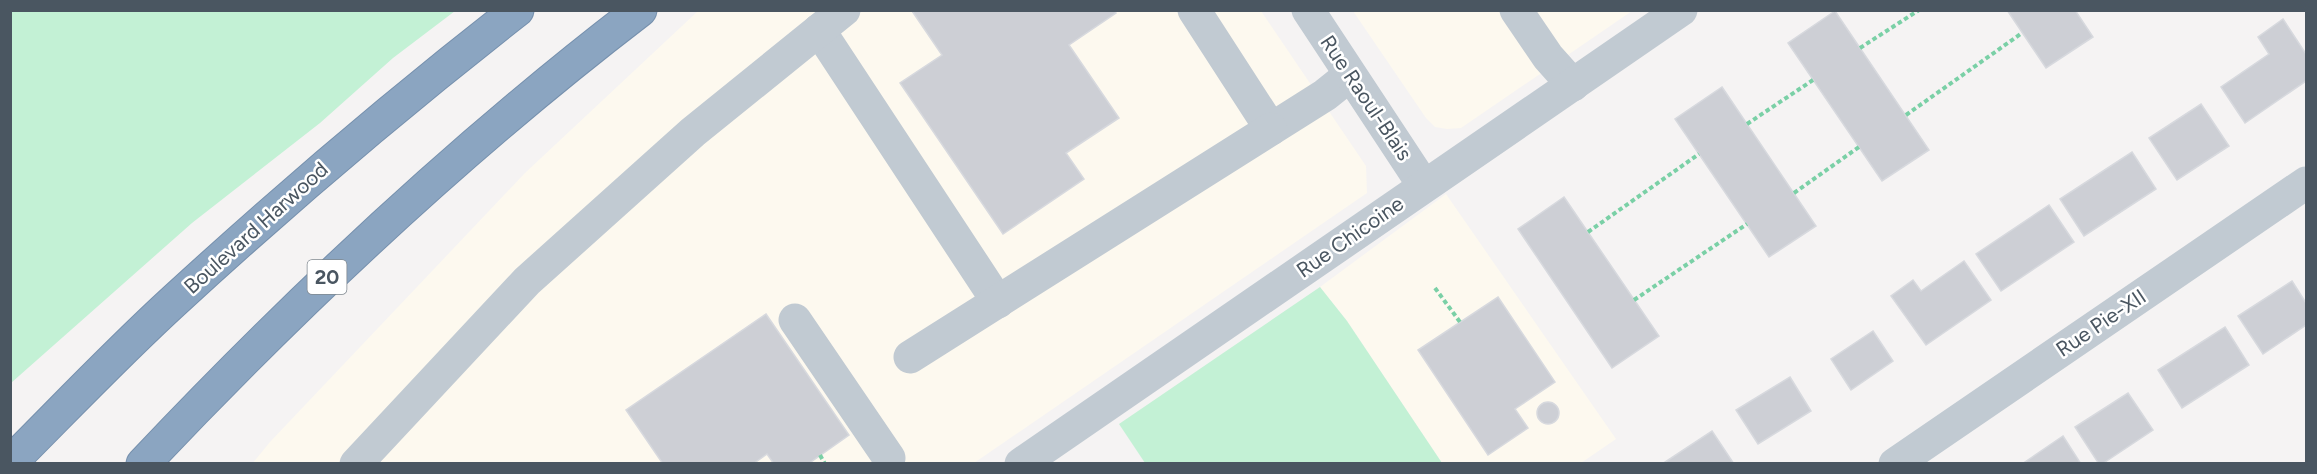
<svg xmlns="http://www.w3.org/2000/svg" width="2317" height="474" viewBox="0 0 2317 474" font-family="Figtree,sans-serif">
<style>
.commercial{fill:#fdf9ef}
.green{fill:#c3f1d5}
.building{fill:#cdcfd5;stroke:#d7d9de;stroke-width:1.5}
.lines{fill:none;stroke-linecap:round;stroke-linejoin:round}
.highway-casing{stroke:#7690ad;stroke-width:35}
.path{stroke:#7ad0a6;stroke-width:4;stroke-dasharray:4.5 3;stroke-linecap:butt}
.minor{stroke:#c1cad2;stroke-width:33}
.highway{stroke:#8ba5c1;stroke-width:33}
.labels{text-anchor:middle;stroke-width:5;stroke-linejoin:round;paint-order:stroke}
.shield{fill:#fff;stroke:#808990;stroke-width:1.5}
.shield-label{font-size:20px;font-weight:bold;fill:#4a5661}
.street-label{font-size:21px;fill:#4a5661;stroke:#fff}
</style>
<rect width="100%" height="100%" fill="#f5f3f3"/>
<!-- commercial -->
<g class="commercial">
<path d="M698,11H1261L1366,166L1367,193L974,463L252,464L270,442L525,173Z"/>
<path d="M1353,11H1632L1461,128L1447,129L1435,127L1426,118Z"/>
<path d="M1446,194L1616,439L1581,463H1442L1347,321L1320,287Z"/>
</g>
<!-- green -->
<g class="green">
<path d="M11,10H455V11L393,58L320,123L192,223L11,383Z"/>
<path d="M1320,287L1347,321L1442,463H1145L1119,424Z"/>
</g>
<!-- building -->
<g class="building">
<path d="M914,10H1114L1116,13L1069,45L1119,118L1066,153L1084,179L1003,234L900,83L942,55L912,11Z"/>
<path d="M2007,10H2075L2093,37L2046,68Z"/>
<path d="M1835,11L1929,150L1882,181L1788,43Z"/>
<path d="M2283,19L2306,54V81L2245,123L2221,87L2269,54L2258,37Z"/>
<path d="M1722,87L1816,226L1769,257L1675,119Z"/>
<path d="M2201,104L2229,146L2177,180L2149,138Z"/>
<path d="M2132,152L2156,189L2084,236L2060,199Z"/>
<path d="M1564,197L1659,336L1612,368L1518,229Z"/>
<path d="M2049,205L2074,242L2001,291L1976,254Z"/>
<path d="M1964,261L1991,300L1926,345L1891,296L1913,280L1921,291Z"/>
<path d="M2292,281L2306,303V325L2263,354L2238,316Z"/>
<path d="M1498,297L1555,382L1515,409L1528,428L1488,455L1418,350Z"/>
<path d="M766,314L849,435L808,464H774L767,454L753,464H663L626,410Z"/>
<path d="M2225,327L2249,365L2182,408L2158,370Z"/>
<path d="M1873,331L1893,361L1851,390L1831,359Z"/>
<path d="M1790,377L1811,411L1758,444L1736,410Z"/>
<path d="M2128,393L2153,430L2102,464H2099L2075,427Z"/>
<circle cx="1548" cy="413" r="11"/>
<path d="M1712,431L1734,464H1662Z"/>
<path d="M2063,436L2081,464H2022Z"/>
</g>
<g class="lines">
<defs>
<g id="highway">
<path d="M10,463C65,408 118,352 175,300C285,199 399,102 517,10"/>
<path d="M143,464C298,300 461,147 640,10"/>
</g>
</defs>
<!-- highway casing -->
<use href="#highway" class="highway-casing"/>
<!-- path -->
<g class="path">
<path d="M1860,48L1919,10"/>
<path d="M1906,115L2022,33"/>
<path d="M1747,124L1813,80"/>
<path d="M1794,193L1859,147"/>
<path d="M1588,232L1699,154"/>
<path d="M1435,288L1460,322"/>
<path d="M1634,300L1747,224"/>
<path d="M820,455L825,464"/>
</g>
<!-- minor -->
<g class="minor">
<path d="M1194,10L1271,129L1325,95L1350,75"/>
<path d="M1308,10L1424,186"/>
<path d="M1516,10L1548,57L1573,85"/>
<path d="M819,30L998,302"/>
<path d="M795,320L889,458"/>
<path d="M910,357L1271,129"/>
<path d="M356,464L527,281L693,132L844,10"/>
<path d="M1021,464L1681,10"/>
<path d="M1895,464L2306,183"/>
</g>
<!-- highway -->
<use href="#highway" class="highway"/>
</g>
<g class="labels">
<!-- shield labels -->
<rect class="shield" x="307.5" y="260" width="39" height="34" rx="4.5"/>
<g class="shield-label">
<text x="327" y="284">20</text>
</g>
<!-- street labels -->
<g class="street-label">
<text transform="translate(1366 98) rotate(56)" y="7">Rue Raoul-Blais</text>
<text transform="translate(256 228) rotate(-42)" y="7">Boulevard Harwood</text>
<text transform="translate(1350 237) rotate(-35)" y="7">Rue Chicoine</text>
<text transform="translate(2101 323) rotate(-34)" y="7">Rue Pie-XII</text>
</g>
</g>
<!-- border -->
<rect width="2317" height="474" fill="none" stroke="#4a5661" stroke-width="24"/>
</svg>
